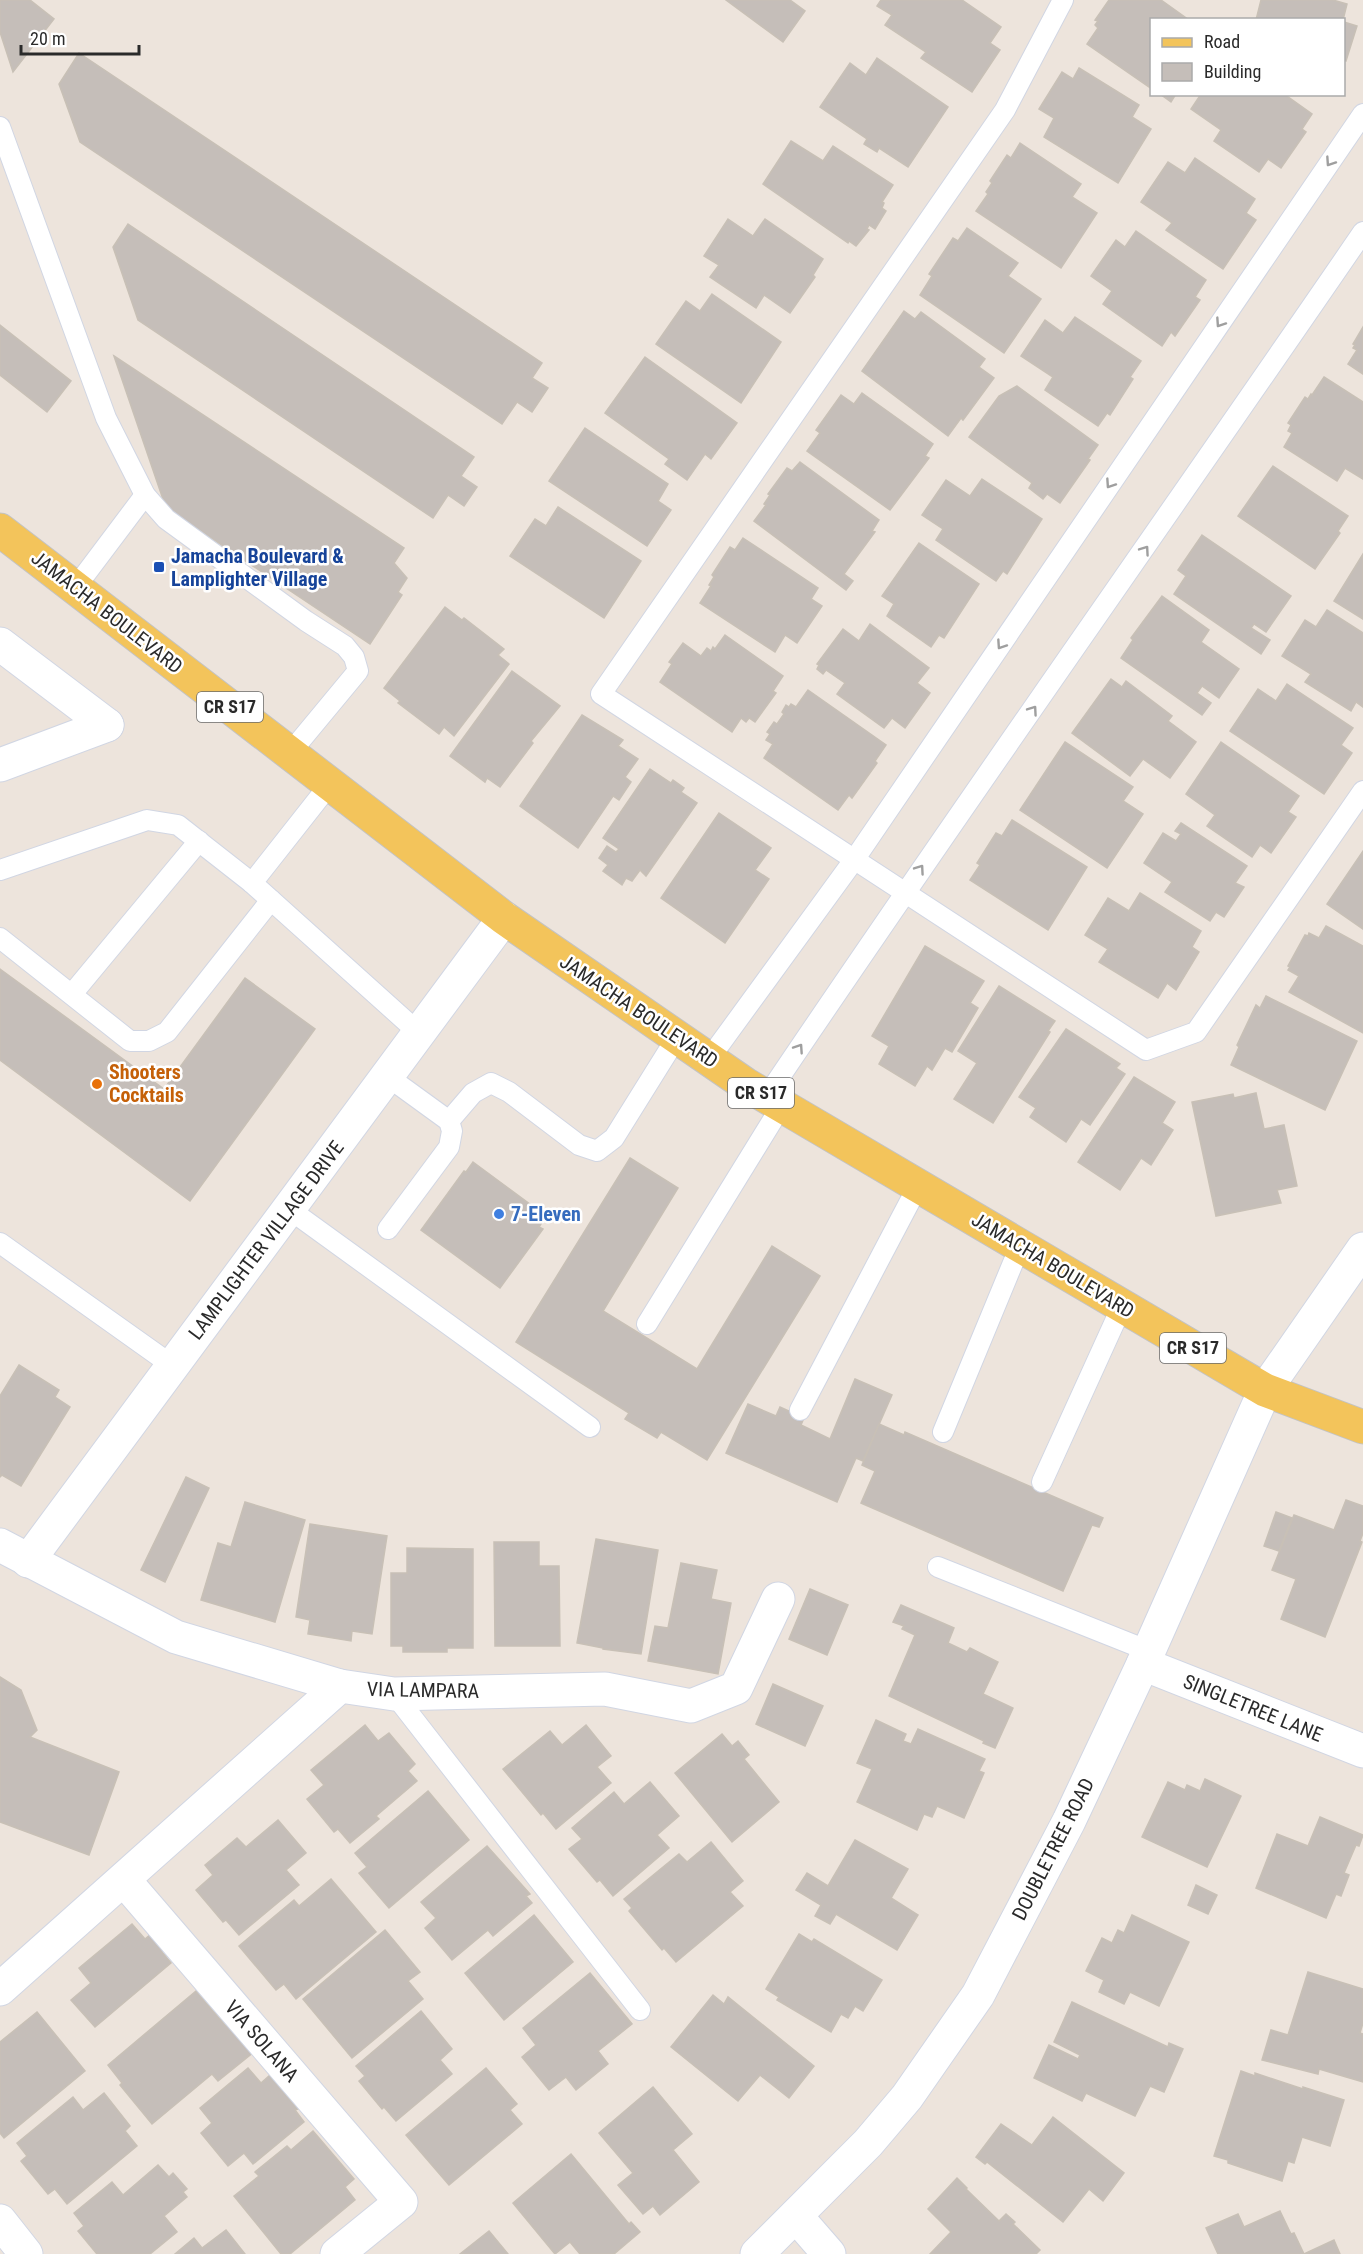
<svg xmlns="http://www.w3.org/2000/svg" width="1363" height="2254" viewBox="0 0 1363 2254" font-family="'Roboto Condensed',sans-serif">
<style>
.building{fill:#c5beb9;stroke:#c8c0b6;stroke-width:1.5}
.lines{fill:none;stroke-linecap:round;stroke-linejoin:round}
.lane-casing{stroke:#d1d6e3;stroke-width:22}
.street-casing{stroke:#d1d6e3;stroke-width:35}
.secondary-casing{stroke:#d1d6e3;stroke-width:35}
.primary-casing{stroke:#c3c3c3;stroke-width:35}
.lane{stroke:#fff;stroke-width:20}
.street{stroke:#fff;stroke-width:33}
.secondary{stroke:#fff;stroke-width:33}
.primary{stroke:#f3c45b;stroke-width:33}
.oneway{stroke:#9f9f9f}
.transit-dot{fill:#1a4fb4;stroke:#fff;stroke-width:2}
.food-dot{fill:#e8710a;stroke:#fff;stroke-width:2}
.shop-dot{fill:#3f7fe0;stroke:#fff;stroke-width:2}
.labels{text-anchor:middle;stroke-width:5;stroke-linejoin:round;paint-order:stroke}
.shield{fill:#fff;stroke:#6a6a6a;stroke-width:1.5}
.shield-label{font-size:18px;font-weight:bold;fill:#2a2a2a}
.transit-label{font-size:20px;font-weight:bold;fill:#164399;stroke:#fff;text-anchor:start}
.street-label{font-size:20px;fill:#2a2a2a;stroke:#fff}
.food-label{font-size:20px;font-weight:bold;fill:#c56008;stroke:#fff;text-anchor:start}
.shop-label{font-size:20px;font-weight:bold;fill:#366cbe;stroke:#fff;text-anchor:start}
</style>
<rect width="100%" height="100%" fill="#ede4dc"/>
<!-- building -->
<g class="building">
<path d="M0,0H30L54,19L13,72L0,32Z"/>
<path d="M726,0H790L805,11L783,42Z"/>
<path d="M881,0H962L1001,27L990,43L1000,50L972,92L921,58L926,52L885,25L892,15L877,6Z"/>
<path d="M1109,0H1161L1189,20H1152V89L1087,44L1098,28L1095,25L1098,21L1095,20Z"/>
<path d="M1261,0H1333L1347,4L1343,20H1256Z"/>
<path d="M1344,22L1357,26L1346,61L1344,60Z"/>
<path d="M79,53L542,363L532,378L548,388L532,412L517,402L502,424L80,142L59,84Z"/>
<path d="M877,58L948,107L908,167L879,148L877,152L864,144L867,139L820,107L850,63L866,75Z"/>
<path d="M1079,68L1139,105L1132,117L1151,129L1118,183L1044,137L1054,118L1039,109L1062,72L1073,79Z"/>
<path d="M1160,94H1176L1171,102Z"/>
<path d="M1201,94H1284L1312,114L1302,129L1306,132L1281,168L1268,159L1259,172L1214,141L1221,130L1191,109Z"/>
<path d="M791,141L823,161L833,146L893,185L882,202L884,203L882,208L886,211L875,229L869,225L867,229L869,230L856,246L849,241L848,243L763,184Z"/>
<path d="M1020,143L1081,184L1072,197L1097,213L1061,268L976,211L988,194L986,192L992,183L990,181L1007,155L1011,158Z"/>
<path d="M1195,158L1255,199L1246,213L1256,220L1223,269L1166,230L1172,223L1141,202L1168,162L1185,173Z"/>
<path d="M728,219L753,236L765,219L823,259L813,275L815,277L790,313L764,295L756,308L710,277L719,265L704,256Z"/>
<path d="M128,224L474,457L461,476L477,487L464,506L448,495L433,518L138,320L113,247Z"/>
<path d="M967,228L1018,263L1008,276L1041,299L1004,353L920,295L932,276L929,274L953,238L958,241Z"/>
<path d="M1136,231L1206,280L1195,297L1200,300L1175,336L1171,332L1162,346L1103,304L1112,291L1091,276L1116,240L1125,247Z"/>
<path d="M712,294L781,342L741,403L656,344L686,301L700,311Z"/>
<path d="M904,311L915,319L921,312L985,359L979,367L994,378L963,420L961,418L948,436L862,371Z"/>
<path d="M1075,317L1141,361L1130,377L1133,379L1110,415L1107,413L1098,426L1045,390L1053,377L1021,356L1045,320L1063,333Z"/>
<path d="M0,325L71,381L47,412L0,375Z"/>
<path d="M1363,327V374L1348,364L1357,350L1353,348L1355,345L1353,344Z"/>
<path d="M114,356L404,548L394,563L407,578L398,592L402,595L370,644L166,508Z"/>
<path d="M645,357L737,423L711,459L705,454L687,480L665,464L669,459L605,413Z"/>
<path d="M1324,377L1363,402V479L1345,468L1337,481L1284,447L1292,433L1288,431L1291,425L1288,423L1305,397L1308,399L1311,394L1312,395Z"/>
<path d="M1017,386L1098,445L1088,459L1090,460L1060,503L1047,494L1043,499L1029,488L1032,483L969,437L999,396Z"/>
<path d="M862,393L933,444L925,456L929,458L890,510L807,451L820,433L816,430L841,395L854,404Z"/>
<path d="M585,428L668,484L658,501L671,510L647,546L549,481Z"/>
<path d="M800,462L879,520L872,531L875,532L844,574L853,581L846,590L754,521L766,505L764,504L770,495L768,494L787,468L792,471Z"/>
<path d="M1273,466L1348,516L1338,531L1340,533L1315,569L1238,516Z"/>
<path d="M982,479L1042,519L1007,574L1003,571L996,581L936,540L943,529L922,515L946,480L970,496Z"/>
<path d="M558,507L641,561L604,618L510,556L535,519L546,526Z"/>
<path d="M1202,535L1291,596L1266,632L1254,624L1251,628L1270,640L1261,654L1174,594L1186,576L1178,570Z"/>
<path d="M743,538L818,588L811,599L822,606L797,643L785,635L775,652L700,603L711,586L709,585L714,577L712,575L730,547L735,550Z"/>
<path d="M919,543L979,584L944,638L939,635L931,647L887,616L894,604L882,596Z"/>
<path d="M1363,554V619L1334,601Z"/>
<path d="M1162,596L1209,630L1201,642L1239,669L1219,698L1202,686L1197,693L1211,703L1202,715L1121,658L1133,640L1131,638Z"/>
<path d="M445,607L462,620L464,618L504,649L498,655L509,664L454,736L444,727L439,734L398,703L400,701L384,688Z"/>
<path d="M1327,610L1363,633V707L1356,702L1351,711L1305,682L1311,674L1282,656L1305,620L1316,627Z"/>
<path d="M870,624L929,668L917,683L930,693L905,728L892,718L884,728L837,694L845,683L826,670L823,674L817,669L819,665L817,664L843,629L859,641Z"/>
<path d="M725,635L783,676L773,691L776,693L755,722L749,718L746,722L741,718L732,732L660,682L672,664L669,662L683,643L701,656L707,648L711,651L713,647L715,649Z"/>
<path d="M512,671L560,706L531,741L533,743L500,787L487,778L485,782L450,756Z"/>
<path d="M1111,679L1122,687L1126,681L1172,716L1168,721L1196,742L1170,778L1143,759L1130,776L1072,733Z"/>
<path d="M1287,684L1353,728L1341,745L1352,753L1324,794L1230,731L1258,689L1276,701Z"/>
<path d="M808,690L886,745L875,761L877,763L852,798L849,795L838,810L764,758L773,744L766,740L770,734L767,732L774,722L777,724L784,714L782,712L786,705L789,707L791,704L796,707Z"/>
<path d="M582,715L623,740L618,746L638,759L625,777L631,782L619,800L613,796L578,848L520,806Z"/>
<path d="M1065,742L1133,787L1123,801L1143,814L1107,868L1020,810Z"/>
<path d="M1221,742L1299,796L1288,812L1296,817L1271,853L1260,845L1252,857L1207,826L1215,815L1186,794Z"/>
<path d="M650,769L671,783L673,780L684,788L681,792L697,803L646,876L640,870L632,881L626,878L622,885L603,871L608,865L599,858L607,846L616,852L619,849L603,838Z"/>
<path d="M719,813L771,848L755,870L769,879L725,943L661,898Z"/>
<path d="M1012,820L1087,867L1048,930L970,880L980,865L977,863L996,833L1002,836Z"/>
<path d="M1181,823L1247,866L1235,883L1244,887L1224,917L1216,912L1210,921L1165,892L1172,882L1144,863L1163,833L1176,841L1181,834L1175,831Z"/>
<path d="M1363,851V929L1327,904Z"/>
<path d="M1140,893L1201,931L1192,947L1199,952L1176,990L1167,983L1158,998L1099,962L1108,949L1085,935L1108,898L1129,911Z"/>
<path d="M1326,926L1363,946V1033L1289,992L1299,976L1288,970L1290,967L1288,966L1305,935L1308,936L1309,933L1319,938Z"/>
<path d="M925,946L984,981L970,1003L978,1008L952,1052L945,1048L932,1070L927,1066L915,1086L879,1064L889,1046L872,1036Z"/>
<path d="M0,969L164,1089L245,978L315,1029L190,1201L0,1060Z"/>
<path d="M999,986L1055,1021L1048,1031L1050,1032L993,1123L954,1099L977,1063L958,1051Z"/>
<path d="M1266,996L1357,1041L1325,1110L1231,1065L1239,1047L1237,1045L1256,1005L1260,1008Z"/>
<path d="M1066,1029L1120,1064L1116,1068L1125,1074L1090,1125L1081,1119L1066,1142L1030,1117L1036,1108L1019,1097Z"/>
<path d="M1134,1077L1175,1102L1162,1123L1173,1130L1151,1165L1141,1158L1120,1190L1078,1162Z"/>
<path d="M1256,1093L1264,1129L1284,1125L1297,1186L1277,1190L1281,1203L1216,1216L1192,1102L1233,1094L1234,1098Z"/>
<path d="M630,1158L678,1188L603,1311L697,1369L772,1246L820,1276L707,1460L661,1432L657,1438L625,1419L629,1413L516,1342Z"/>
<path d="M473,1162L546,1216L539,1227L543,1229L500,1288L421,1230L464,1171L466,1172Z"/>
<path d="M19,1365L59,1390L55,1397L70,1407L21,1486L2,1475L0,1477V1396Z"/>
<path d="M855,1379L892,1395L863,1461L856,1458L837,1502L726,1453L748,1404L776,1416L780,1407L804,1418L801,1425L830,1439Z"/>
<path d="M879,1424L904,1435L905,1432L1103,1518L1099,1527L1092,1525L1063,1591L861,1503L875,1471L862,1465Z"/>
<path d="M186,1477L209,1488L165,1582L141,1570Z"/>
<path d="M1346,1500L1363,1506V1533L1360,1541L1362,1542L1325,1637L1281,1619L1296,1579L1272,1570L1294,1515L1334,1530Z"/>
<path d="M245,1502L305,1520L275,1622L201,1600L218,1543L231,1547Z"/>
<path d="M1276,1512L1292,1518L1279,1551L1264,1546Z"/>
<path d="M310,1524L387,1536L372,1634L352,1631L351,1641L308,1634L310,1620L296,1617Z"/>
<path d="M596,1539L658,1550L641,1654L603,1649V1648L577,1643Z"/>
<path d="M494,1542H539V1566H559L560,1646H495Z"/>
<path d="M407,1548L473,1549V1648H447V1652H403V1646H391V1573H407Z"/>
<path d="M681,1563L717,1570L711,1599L731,1603L718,1674L648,1661L655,1626L668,1628Z"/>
<path d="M810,1589L848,1605L827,1655L789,1639Z"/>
<path d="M901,1605L954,1628L948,1643L967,1652L970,1648L998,1662L983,1694L1013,1708L995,1748L983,1743L984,1741L889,1696L915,1635L902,1629L904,1626L893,1622Z"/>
<path d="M0,1677L21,1690L37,1730L30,1737L119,1772L89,1855L0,1822Z"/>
<path d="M773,1684L823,1706L805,1746L756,1724Z"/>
<path d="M876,1720L906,1734L903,1741L911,1744L918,1729L985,1759L979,1771L984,1773L964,1818L937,1806L932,1817L924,1814L917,1830L857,1802L872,1769L857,1763Z"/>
<path d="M365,1725L378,1741L389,1733L415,1764L408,1771L417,1781L376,1816L379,1819L350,1843L338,1829L334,1832L307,1799L324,1785L311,1770Z"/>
<path d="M586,1725L611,1756L597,1767L611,1783L556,1829L543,1813L541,1815L503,1769L550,1731L562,1745Z"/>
<path d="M722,1734L732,1746L738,1741L749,1755L744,1759L779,1802L732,1842L675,1773Z"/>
<path d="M1205,1779L1241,1796L1207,1867L1142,1837L1168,1782L1185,1790L1187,1785L1200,1791Z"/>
<path d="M650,1782L679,1816L657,1835L669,1848L613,1896L600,1880L597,1882L569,1849L582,1839L572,1828L614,1792L624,1804Z"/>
<path d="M428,1791L469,1840L389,1908L359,1873L367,1867L355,1853Z"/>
<path d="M1320,1817L1363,1835L1359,1846L1356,1845L1344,1873L1349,1875L1341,1896L1336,1894L1326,1918L1256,1888L1277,1834L1308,1846Z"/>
<path d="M278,1820L306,1853L286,1870L299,1885L239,1935L226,1920L223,1922L196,1890L213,1875L205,1865L237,1838L246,1847Z"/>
<path d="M855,1840L908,1869L891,1898L918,1915L897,1950L836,1914L830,1924L815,1916L821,1905L796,1890L807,1873L828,1886Z"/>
<path d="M711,1842L743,1881L730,1892L743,1906L676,1962L664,1948L662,1950L629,1911L632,1908L624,1899L679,1854L687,1862Z"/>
<path d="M487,1846L530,1894L526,1896L532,1903L493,1936L488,1930L452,1960L425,1928L436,1918L421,1902Z"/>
<path d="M331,1879L376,1932L296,1999L284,1984L276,1990L239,1946L294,1900L299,1906Z"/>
<path d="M1196,1885L1217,1895L1208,1914L1188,1905Z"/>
<path d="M534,1915L573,1962L504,2020L465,1973Z"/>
<path d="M1132,1915L1189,1942L1159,2006L1130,1992L1124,2004L1099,1992L1104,1980L1086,1971L1102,1938L1112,1943L1118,1930L1124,1933Z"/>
<path d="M132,1924L145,1939L151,1934L165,1950L162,1952L171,1963L95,2027L71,2000L91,1983L79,1968Z"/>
<path d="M385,1930L420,1972L408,1981L423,1999L352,2058L303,1999Z"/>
<path d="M799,1934L812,1942L814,1939L882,1980L863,2011L855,2006L848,2018L841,2014L831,2032L777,2000L779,1997L766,1989Z"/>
<path d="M1308,1972L1363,1989V2023L1360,2033L1363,2034V2082L1319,2069L1318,2074L1262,2060L1271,2030L1288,2035Z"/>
<path d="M590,1973L632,2024L598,2051L608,2064L576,2090L566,2077L549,2090L522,2057L536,2045L523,2028Z"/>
<path d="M196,1991L226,2026L231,2022L255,2051L218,2081L212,2074L152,2124L120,2085L122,2083L108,2065Z"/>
<path d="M713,1995L724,2004L728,1997L814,2066L789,2098L760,2075L738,2101L671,2047Z"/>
<path d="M1072,2002L1168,2047L1169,2043L1183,2049L1164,2092L1150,2086L1135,2116L1086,2093L1082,2101L1034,2078L1049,2045L1078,2059L1080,2055L1054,2042Z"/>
<path d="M421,2011L452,2049L440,2060L452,2074L396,2121L384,2107L382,2109L359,2081L365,2076L356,2066Z"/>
<path d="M37,2012L85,2071L4,2138L0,2133V2042Z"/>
<path d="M248,2068L261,2083L270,2075L298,2109L295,2110L304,2122L253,2164L244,2153L228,2166L201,2133L212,2123L200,2108Z"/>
<path d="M486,2068L517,2104L510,2110L522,2124L449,2185L406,2135Z"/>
<path d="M1241,2071L1255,2076V2073L1303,2089V2087L1344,2100L1330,2146L1302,2137L1294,2163L1288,2161L1282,2181L1228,2163V2160L1214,2156Z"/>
<path d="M653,2087L692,2134L673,2150L699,2182L660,2215L653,2206L643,2214L618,2185L633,2173L599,2133Z"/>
<path d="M104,2093L130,2126L125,2131L137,2146L67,2204L55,2189L48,2194L21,2161L27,2156L17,2143L73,2097L83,2110Z"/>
<path d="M1053,2117L1124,2173L1103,2201L1089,2189L1063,2222L987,2162L985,2164L976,2157L1001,2124L1032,2145Z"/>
<path d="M313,2131L354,2179L345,2187L355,2200L290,2254H281L234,2196L259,2176L255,2172L287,2146L291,2150Z"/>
<path d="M571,2154L629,2224L631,2222L640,2232L614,2254H580L570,2242L555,2254L513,2203Z"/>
<path d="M158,2165L169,2177L173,2173L187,2189L183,2192L187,2197L164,2216L177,2232L150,2254H97L78,2231L84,2226L74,2213L112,2182L123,2195Z"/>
<path d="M957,2178L967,2188L966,2189L999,2221L1006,2214L1015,2222L1013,2224L1040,2250L1036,2254H930L951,2232L928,2209Z"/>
<path d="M1280,2211L1291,2234L1294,2233L1304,2254H1218L1206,2228L1238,2214L1244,2227Z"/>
<path d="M226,2230L245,2254H175L194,2238L202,2248Z"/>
<path d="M489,2231L508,2254H460Z"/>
<path d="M1334,2240L1340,2254H1304Z"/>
</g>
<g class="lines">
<defs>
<g id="lane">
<path d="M1063,0L1005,110L601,694L1146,1050L1196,1032L1363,791"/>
<path d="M0,127L106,418L145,495L166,519L306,621L345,646L354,657L358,671L290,753"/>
<path d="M75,588L145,495"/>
<path d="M330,784L252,883L419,1033"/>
<path d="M0,870L147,820L178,825L252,883"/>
<path d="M0,938L130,1041H149L167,1032L271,900"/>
<path d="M72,994L199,841"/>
<path d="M709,1059L854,860L1363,114"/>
<path d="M387,1076L449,1121L452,1131L449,1147L388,1229"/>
<path d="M767,1096C962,806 1165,521 1363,232"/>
<path d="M449,1121L473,1093L491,1083L509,1092L579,1145L597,1151L614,1138L677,1037"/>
<path d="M289,1209L590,1427"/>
<path d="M0,1243L173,1366"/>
<path d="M647,1324L782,1105"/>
<path d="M800,1410L918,1186"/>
<path d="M943,1432L1020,1246"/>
<path d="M1042,1482L1122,1306"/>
<path d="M938,1567L1149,1651"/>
<path d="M394,1694L640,2010"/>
</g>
<g id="street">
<path d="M0,644L107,725"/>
<path d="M0,765L107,725"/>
<path d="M0,1545L176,1637L340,1686L394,1694L605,1689L691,1706L736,1688L778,1599"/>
<path d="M1143,1664L1363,1751"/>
<path d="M124,1880L401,2202L337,2254"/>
<path d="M0,1989L340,1686"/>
<path d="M796,2216L829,2254"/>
<path d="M0,2221L26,2254"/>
<path d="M757,2254L868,2143L907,2097L978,1995L1069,1821L1143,1664L1265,1390"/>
</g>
<g id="secondary">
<path d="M1265,1390L1363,1249"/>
<path d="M28,1561L504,918"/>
</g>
<path id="primary" d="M0,530L504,918L745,1084L1265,1390L1363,1427"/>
</defs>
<!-- lane casing -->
<use href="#lane" class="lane-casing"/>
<!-- street casing -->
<use href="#street" class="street-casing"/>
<!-- secondary casing -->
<use href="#secondary" class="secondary-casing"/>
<!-- primary casing -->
<use href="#primary" class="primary-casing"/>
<!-- lane -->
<use href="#lane" class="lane"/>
<!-- street -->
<use href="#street" class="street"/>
<!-- secondary -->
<use href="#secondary" class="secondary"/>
<!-- primary -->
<use href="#primary" class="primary"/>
</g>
<!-- one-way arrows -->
<defs><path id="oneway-chevron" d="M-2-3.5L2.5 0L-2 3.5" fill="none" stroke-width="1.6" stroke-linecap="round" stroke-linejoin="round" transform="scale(1.5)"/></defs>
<g class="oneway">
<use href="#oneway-chevron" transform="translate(1330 162) rotate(124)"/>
<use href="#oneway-chevron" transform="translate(1220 323) rotate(124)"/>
<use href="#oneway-chevron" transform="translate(1110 484) rotate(124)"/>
<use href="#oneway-chevron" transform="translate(1145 550) rotate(-55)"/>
<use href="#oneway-chevron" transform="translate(1001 645) rotate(124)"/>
<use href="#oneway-chevron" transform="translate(1033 710) rotate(-55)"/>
<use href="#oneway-chevron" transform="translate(920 869) rotate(-55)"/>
<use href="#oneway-chevron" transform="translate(799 1048) rotate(-56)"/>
</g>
<!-- markers -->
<rect class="transit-dot" x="153" y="561" width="12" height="12" rx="3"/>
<circle class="food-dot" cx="97" cy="1084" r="6"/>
<circle class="shop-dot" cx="499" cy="1214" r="6"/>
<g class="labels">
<!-- shield labels -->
<g class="shield">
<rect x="197" y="692" width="66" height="30" rx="4.5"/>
<rect x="728" y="1078" width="66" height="30" rx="4.5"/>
<rect x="1160" y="1333" width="66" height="30" rx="4.5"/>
</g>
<g class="shield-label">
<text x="230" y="713">CR S17</text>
<text x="761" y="1099">CR S17</text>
<text x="1193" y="1354">CR S17</text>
</g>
<!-- transit labels -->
<g class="transit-label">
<text x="171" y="563">Jamacha Boulevard &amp;<tspan x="171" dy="23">Lamplighter Village</tspan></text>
</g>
<!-- street labels -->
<g class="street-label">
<text transform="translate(107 612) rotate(38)" y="7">JAMACHA BOULEVARD</text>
<text transform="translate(639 1011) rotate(34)" y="7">JAMACHA BOULEVARD</text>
<text transform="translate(266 1240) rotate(-53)" y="7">LAMPLIGHTER VILLAGE DRIVE</text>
<text transform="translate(1053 1265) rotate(31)" y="7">JAMACHA BOULEVARD</text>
<text transform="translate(423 1690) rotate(1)" y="7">VIA LAMPARA</text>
<text transform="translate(1253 1708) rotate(22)" y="7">SINGLETREE LANE</text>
<text transform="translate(1053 1849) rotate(-63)" y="7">DOUBLETREE ROAD</text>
<text transform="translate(262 2041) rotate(49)" y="7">VIA SOLANA</text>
</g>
<!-- food labels -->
<g class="food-label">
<text x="109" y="1079">Shooters<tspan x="109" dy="23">Cocktails</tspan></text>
</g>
<!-- shop labels -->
<g class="shop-label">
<text x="511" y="1221">7-Eleven</text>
</g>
</g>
<!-- legend -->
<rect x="1150" y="18" width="195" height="78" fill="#ffffff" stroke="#aaaaaa" stroke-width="1.5"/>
<rect x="1162" y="38" width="30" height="9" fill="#f3c45b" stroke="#aaaaaa" stroke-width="1.5"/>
<text x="1204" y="48" font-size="18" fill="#2a2a2a">Road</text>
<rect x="1162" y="63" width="30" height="18" fill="#c5beb9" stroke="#aaaaaa" stroke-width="1.5"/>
<text x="1204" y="78" font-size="18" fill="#2a2a2a">Building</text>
<!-- scale -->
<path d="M21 45v9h118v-9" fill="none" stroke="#2a2a2a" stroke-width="3"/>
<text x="30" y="45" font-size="18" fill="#2a2a2a" stroke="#ffffff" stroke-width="4.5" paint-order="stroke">20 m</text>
</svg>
